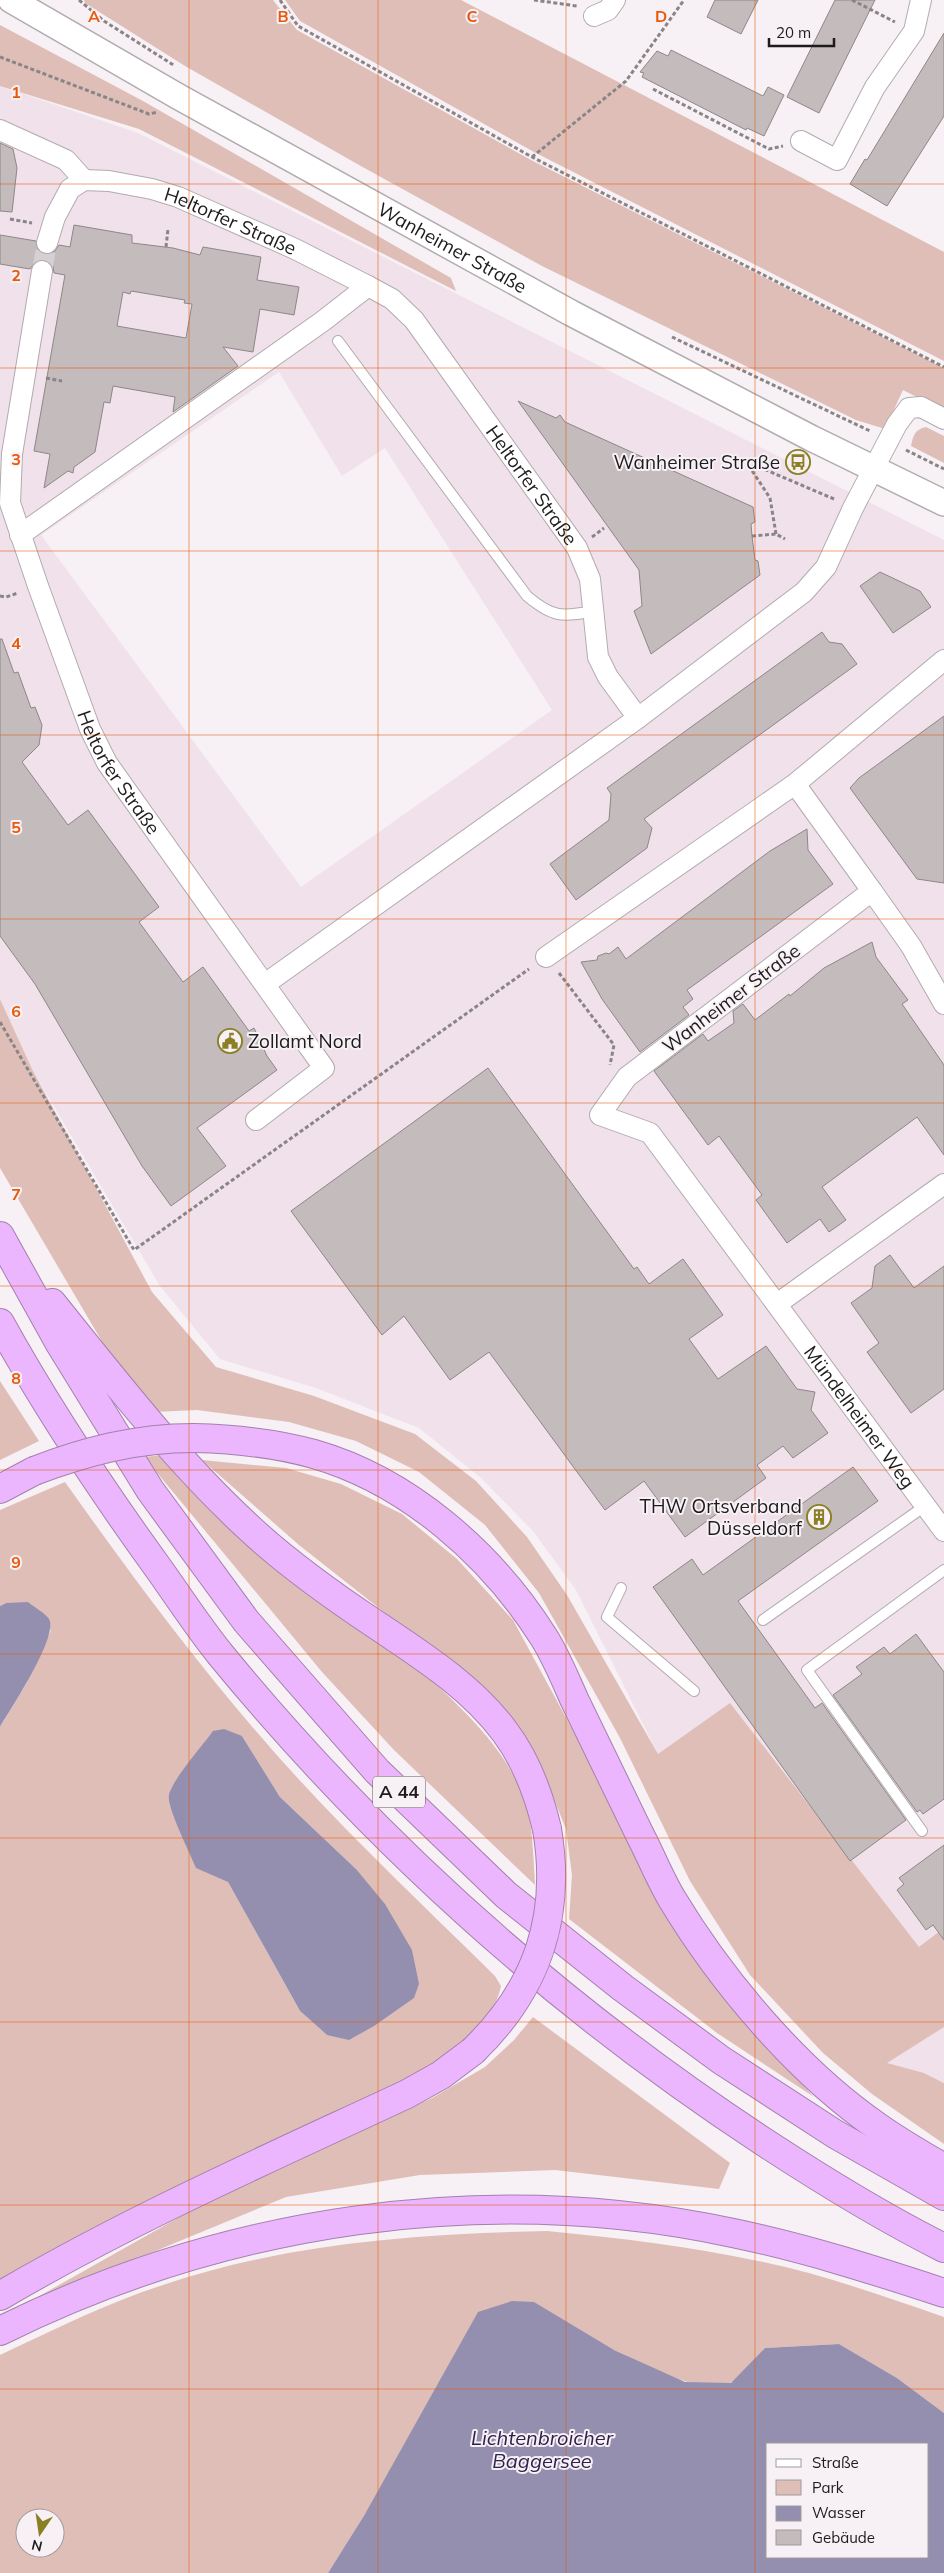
<svg xmlns="http://www.w3.org/2000/svg" width="944" height="2573" viewBox="0 0 944 2573" font-family="Mulish,sans-serif">
<style>
.built{fill:#f0e1ea;fill-rule:evenodd}
.green{fill:#dfbeb8;fill-rule:evenodd}
.water{fill:#958faf;fill-rule:evenodd}
.building{fill:#c3bbbc;stroke:#8e8788;fill-rule:evenodd}
.lines{fill:none;stroke-linecap:round;stroke-linejoin:round}
.minor-tunnel{stroke:#d6d0d4;stroke-width:20;stroke-dasharray:20 10;stroke-linecap:butt}
.service-casing{stroke:#b2abaf;stroke-width:12}
.minor-casing{stroke:#b2abaf;stroke-width:22}
.tertiary-casing{stroke:#b2abaf;stroke-width:28}
.motorway-casing{stroke:#a380ae;stroke-width:30}
.path{stroke:#898587;stroke-width:3;stroke-dasharray:4 2.5;stroke-linecap:butt}
.service{stroke:#fff;stroke-width:10}
.minor{stroke:#fff;stroke-width:20}
.tertiary{stroke:#fff;stroke-width:25}
.motorway{stroke:#ebb6fd;stroke-width:28}
.motorway-bridge-casing{stroke:#a380ae;stroke-width:30;stroke-linecap:butt}
.motorway-bridge{stroke:#ebb6fd;stroke-width:28}
.grid{fill:none;stroke:#e8590c;stroke-width:1;stroke-opacity:0.55}
.labels{text-anchor:middle;stroke-width:4;stroke-linejoin:round;paint-order:stroke}
.shield{fill:#f7f0f4;stroke:#5e5b5d;stroke-width:1}
.shield-label{font-size:18px;font-weight:bold;fill:#1d1b1c}
.street-label{font-size:19px;fill:#1d1b1c;stroke:#f7f0f4}
.poi-label{font-size:19px;fill:#1d1b1c;stroke:#f7f0f4;text-anchor:end}
.water-label{font-size:20px;font-style:italic;fill:#2e214d;stroke:#f7f0f4}
.grid-label{font-size:16px;text-anchor:middle;font-weight:bold;fill:#e8590c;stroke:#f7f0f4;stroke-width:4;stroke-linejoin:round;paint-order:stroke}
</style>
<rect width="100%" height="100%" fill="#f7f0f4"/>
<!-- built -->
<path class="built" d="M0,86L138,133L944,540V2083L924,2073L886,2064L658,1754L576,1590L533,1531L480,1477L419,1428L316,1388L220,1359L160,1286L33,1071L0,999ZM279,372L342,476L385,448L552,710L301,887L41,535Z"/>
<!-- green -->
<g class="green">
<path d="M84,0H273L297,30L531,160L944,368V411L903,390L885,429L856,420L542,266L359,165L185,66L85,3Z"/>
<path d="M285,0H461L944,252V361L534,152L300,21Z"/>
<path d="M0,25L143,101L451,278L456,291L139,129L0,86Z"/>
<path d="M926,427L944,436V463L911,446C913,436 915,429 926,427Z"/>
<path d="M0,999L33,1071L152,1292L216,1367L314,1396L415,1434L476,1481L527,1537L567,1595L658,1754L730,1703L919,1947L944,1928V2027L887,2063L924,2073L944,2083V2144L872,2094L823,2053L750,1975L690,1881L620,1738L539,1593L485,1525L419,1472L356,1441L289,1422L197,1410L154,1412L114,1362L0,1168Z"/>
<path d="M0,1381L39,1441L0,1460Z"/>
<path d="M163,1455L425,1674C471,1717 522,1763 531,1828C533,1847 534,1866 535,1885L394,1750L322,1672L144,1457Z"/>
<path d="M202,1460L286,1468L341,1484L402,1514L457,1559L513,1620L589,1760L764,2043L814,2097L717,2033L569,1919L572,1875L566,1829L547,1782L524,1740L446,1661L299,1545Z"/>
<path d="M65,1482C131,1575 199,1667 275,1753C344,1831 421,1903 495,1976L501,1986C493,2025 452,2053 423,2078L0,2281V1727L26,1684L51,1630L6,1603L0,1606V1510ZM242,1736L280,1797L356,1869L327,2035L300,2011L228,1882Z"/>
<path d="M533,2017L730,2163L719,2189L555,2170L420,2175L286,2197L20,2307L192,2210L432,2098L485,2067L514,2040Z"/>
<path d="M547,2231C618,2238 688,2246 758,2261C822,2274 883,2296 944,2317V2413L897,2378L839,2344L765,2348C758,2356 738,2380 730,2383C694,2395 646,2364 614,2350L365,2514L328,2573H0V2355C53,2330 107,2303 163,2285C287,2243 418,2234 547,2231ZM25,2518H55V2548H25Z"/>
</g>
<!-- water -->
<g class="water">
<path d="M28,1602C34,1607 45,1613 49,1619C59,1636 10,1710 0,1727V1606L6,1603Z"/>
<path d="M224,1729L242,1736L280,1797L356,1869L385,1904L412,1950L419,1984L414,1998L374,2026L349,2040L327,2035L300,2011L228,1882L196,1868C191,1855 166,1806 169,1795C172,1780 203,1745 213,1731Z"/>
<path d="M512,2301L534,2302L614,2350L685,2382L731,2383L765,2348L839,2344L897,2378L944,2413V2573H328L365,2514L478,2312ZM928,2444V2557H768V2444Z"/>
</g>
<!-- building -->
<g class="building">
<path d="M715,0H758L741,34L707,17Z"/>
<path d="M835,0H875L819,113L787,97Z"/>
<path d="M944,33V116L887,206L850,184L865,159L867,160Z"/>
<path d="M671,50L763,96L768,87L784,95L764,136L747,128L746,130L642,77L644,73L640,72L657,51L668,56Z"/>
<path d="M0,143L13,149L17,168L12,212L0,211Z"/>
<path d="M74,225L132,235V243L173,248L200,255L203,247L261,257L257,280L299,287L294,315L260,309L253,352L223,347L238,366L173,412L175,397L113,386L110,403L104,402L95,452L74,467L73,473L68,471L44,488L50,454L34,451L65,275L54,273L53,266L44,259L37,260L30,269L0,264V235L36,241L39,251L49,255L55,251L59,245L70,247ZM131,291L185,300L184,303L192,304L186,338L117,326L123,292L130,294Z"/>
<path d="M518,401L556,418L560,415L565,422L753,507L755,522L751,524L752,536L755,560L758,561L760,575L651,654L634,611L642,606L639,570Z"/>
<path d="M880,572L920,591L931,607L893,633L860,586Z"/>
<path d="M822,632L829,642L842,644L857,664L644,819L652,828L647,848L576,900L550,864L609,820L611,794L607,788Z"/>
<path d="M0,639H2L14,673L18,672L31,708L35,707L42,725L39,745L22,762L68,825L88,810L159,907L139,922L183,982L203,967L249,1031L254,1028L267,1056L277,1070L197,1128L226,1166L171,1206L142,1166L35,984L0,936Z"/>
<path d="M944,716V883L917,879L850,788L859,778Z"/>
<path d="M807,829L808,850L833,884L687,990L693,999L683,1007L689,1015L640,1052L602,999L581,962L597,960L598,956L606,953L609,954L618,947L626,959L770,851Z"/>
<path d="M872,942L876,957L908,1000L902,1004L944,1065V1155L917,1117L822,1187L846,1220L829,1232L820,1219L787,1243L756,1200L762,1195L719,1136L708,1145L654,1071L703,1034L708,1041L734,1023L733,1011L743,1004L755,1020L789,994L790,996L824,968Z"/>
<path d="M488,1068L634,1269L637,1267L649,1284L683,1259L723,1315L689,1339L718,1379L766,1346L797,1389L815,1392L811,1410L828,1433L793,1458L783,1446L757,1465L766,1478L685,1537L644,1481L605,1510L489,1352L450,1380L404,1316L382,1335L291,1211Z"/>
<path d="M890,1255L914,1288L944,1266V1389L911,1413L867,1352L879,1343L851,1303L872,1288L875,1266Z"/>
<path d="M853,1467L878,1501L738,1601L815,1708L822,1703L906,1820L850,1861L653,1587L692,1559L703,1575Z"/>
<path d="M916,1634L944,1672V1799L923,1814L920,1810L917,1812L833,1695L862,1674L856,1667L884,1647L890,1654Z"/>
<path d="M944,1845V1940L933,1925L926,1930L897,1890L904,1884L899,1878Z"/>
</g>
<g class="lines">
<!-- minor-tunnel -->
<path class="minor-tunnel" d="M42,271L47,243"/>
<defs>
<g id="service">
<path d="M338,341L527,596C553,618 562,617 594,611"/>
<path d="M621,1588L607,1617L694,1691"/>
<path d="M763,1620L925,1506"/>
<path d="M922,1831L807,1670L944,1570"/>
</g>
<g id="minor">
<path d="M594,16L608,10L615,0"/>
<path d="M0,130L66,160L84,180"/>
<path d="M801,141L837,160L875,87L914,31L921,0"/>
<path id="s1" d="M47,243L55,217L70,189L84,180L109,181L152,189L178,197L295,249L368,286L392,299L414,320L577,548L590,579L598,657L608,677L638,718"/>
<path id="s2" d="M42,271L12,454L10,503L38,586L90,729L107,763L324,1068L256,1120"/>
<path d="M20,535L323,321L368,286"/>
<path id="s3" d="M795,784L872,891L627,1077L600,1115L650,1133L944,1531"/>
<path d="M872,891L911,946L944,1004"/>
<path d="M546,957L795,784L944,660"/>
<path d="M265,984L638,718L804,592L826,567L853,508L897,424L909,408L921,407L944,419"/>
<path d="M777,1304L944,1184"/>
</g>
<g id="tertiary">
<path id="s4" d="M11,0L179,97L571,313L811,438L944,503"/>
</g>
<g id="motorway">
<path d="M0,1236L60,1344L150,1490L246,1621L377,1771L506,1895L623,1988L721,2060L835,2134L944,2196"/>
<path d="M52,1303C114,1380 174,1458 246,1525C285,1562 330,1594 375,1624C421,1655 472,1687 505,1732C526,1760 539,1795 547,1829"/>
<path d="M0,1323C48,1410 103,1492 161,1572C180,1599 199,1628 220,1654C375,1843 560,2008 764,2142C822,2180 882,2217 944,2248"/>
<path d="M194,1438C234,1439 275,1443 314,1454C408,1481 491,1554 543,1636C556,1656 565,1679 575,1701C596,1745 618,1790 640,1835C651,1856 660,1879 672,1899C722,1982 798,2072 878,2127C899,2142 922,2155 944,2168"/>
<path d="M0,1489L34,1471"/>
<path d="M0,2296C131,2219 270,2158 407,2094L441,2075L473,2051"/>
<path d="M0,2331C226,2219 485,2180 733,2233C805,2248 874,2270 944,2293"/>
</g>
</defs>
<!-- service casing -->
<use href="#service" class="service-casing"/>
<!-- minor casing -->
<use href="#minor" class="minor-casing"/>
<!-- tertiary casing -->
<use href="#tertiary" class="tertiary-casing"/>
<!-- motorway casing -->
<use href="#motorway" class="motorway-casing"/>
<!-- path -->
<g class="path">
<path d="M79,0L104,21L175,66"/>
<path d="M280,0L298,26L532,157L944,367"/>
<path d="M534,0L577,6"/>
<path d="M852,0L895,22"/>
<path d="M0,57L149,114L158,112"/>
<path d="M653,89L769,149L783,146"/>
<path d="M532,157L626,81L684,0"/>
<path d="M10,219L32,223"/>
<path d="M166,247L168,229"/>
<path d="M672,337L870,431"/>
<path d="M46,378L62,381"/>
<path d="M906,450L944,469"/>
<path d="M776,534L770,498L749,466L759,467L834,499"/>
<path d="M752,536L776,534L785,539"/>
<path d="M592,537L604,528"/>
<path d="M0,596L6,597L18,593"/>
<path d="M559,973L614,1045L610,1065"/>
<path d="M0,1022L134,1250L529,969"/>
</g>
<!-- service -->
<use href="#service" class="service"/>
<!-- minor -->
<use href="#minor" class="minor"/>
<!-- tertiary -->
<use href="#tertiary" class="tertiary"/>
<!-- motorway -->
<use href="#motorway" class="motorway"/>
<defs>
<g id="motorway-bridge">
<path d="M34,1471C86,1451 137,1438 194,1438"/>
<path d="M473,2051C537,1989 562,1917 547,1829"/>
</g>
</defs>
<!-- motorway-bridge casing -->
<use href="#motorway-bridge" class="motorway-bridge-casing"/>
<!-- motorway-bridge -->
<use href="#motorway-bridge" class="motorway-bridge"/>
</g>
<!-- grid -->
<path class="grid" d="M189,0V2573M378,0V2573M566,0V2573M755,0V2573M0,184H944M0,368H944M0,551H944M0,735H944M0,919H944M0,1103H944M0,1286H944M0,1470H944M0,1654H944M0,1838H944M0,2022H944M0,2205H944M0,2389H944"/>
<!-- icons -->
<defs>
<symbol id="bus-ring" viewBox="-11 -11 22 22"><circle r="9.5" fill="#f7f0f4" stroke="#8a7f25" stroke-width="1.5"/><path d="M-5-6H5V4H4V6H2V4H-2V6H-4V4H-5ZM-3.5-4V0h7V-4ZM-3.5 1.2v1.5H-2V1.2ZM2 1.2v1.5H3.5V1.2Z" fill="#8a7f25"/></symbol>
<symbol id="civic-ring" viewBox="-11 -11 22 22"><circle r="9.5" fill="#f7f0f4" stroke="#8a7f25" stroke-width="1.5"/><path d="M-.6-6.5H3V-4.5H.6V-3L4-1V1h2V6H-6V1h2V-1L-.6-3ZM-1.2 2.5V6h2.4V2.5Z" fill="#8a7f25"/></symbol>
<symbol id="building-ring" viewBox="-11 -11 22 22"><circle r="9.5" fill="#f7f0f4" stroke="#8a7f25" stroke-width="1.5"/><path d="M-4-6H4V6H1V3H-1V6H-4ZM-2.5-4.3h1.7v1.8h-1.7ZM.8-4.3h1.7v1.8H.8ZM-2.5-1h1.7V.8h-1.7ZM.8-1h1.7V.8H.8Z" fill="#8a7f25"/></symbol>
</defs>
<g fill-rule="evenodd">
<use href="#bus-ring" x="784" y="448" width="28" height="28"/>
<use href="#civic-ring" x="216" y="1027" width="28" height="28"/>
<use href="#building-ring" x="805" y="1503" width="28" height="28"/>
</g>
<g class="labels">
<!-- shield labels -->
<rect class="shield" x="373" y="1776.5" width="52" height="31" rx="4"/>
<g class="shield-label">
<text x="399" y="1798">A 44</text>
</g>
<!-- street labels -->
<g class="street-label">
<text dy="7" stroke="none"><textPath href="#s1" startOffset="229">Heltorfer Straße</textPath></text>
<text dy="7" stroke="none"><textPath href="#s4" startOffset="506">Wanheimer Straße</textPath></text>
<text dy="7" stroke="none"><textPath href="#s1" startOffset="642">Heltorfer Straße</textPath></text>
<text dy="7" stroke="none"><textPath href="#s2" startOffset="526">Heltorfer Straße</textPath></text>
<text transform="translate(731 998) rotate(-37)" y="7">Wanheimer Straße</text>
<text dy="7" stroke="none"><textPath href="#s3" startOffset="892">Mündelheimer Weg</textPath></text>
</g>
<!-- poi labels -->
<g class="poi-label">
<text x="780" y="469">Wanheimer Straße</text>
<text x="248" y="1048" text-anchor="start">Zollamt Nord</text>
<text x="802" y="1513">THW Ortsverband<tspan x="802" dy="22">Düsseldorf</tspan></text>
</g>
<!-- water labels -->
<g class="water-label">
<text x="542" y="2445">Lichtenbroicher<tspan x="542" dy="23">Baggersee</tspan></text>
</g>
</g>
<g class="grid-label">
<text x="94" y="22">A</text>
<text x="283" y="22">B</text>
<text x="472" y="22">C</text>
<text x="661" y="22">D</text>
<text x="16" y="98">1</text>
<text x="16" y="281">2</text>
<text x="16" y="465">3</text>
<text x="16" y="649">4</text>
<text x="16" y="833">5</text>
<text x="16" y="1017">6</text>
<text x="16" y="1200">7</text>
<text x="16" y="1384">8</text>
<text x="16" y="1568">9</text>
</g>
<!-- legend -->
<rect x="766" y="2443" width="162" height="115" fill="#f7f0f4" stroke="#a09b9e"/>
<rect x="776" y="2459" width="25" height="8" fill="#ffffff" stroke="#a09b9e"/>
<text x="812" y="2468" font-size="15" fill="#1d1b1c">Straße</text>
<rect x="776" y="2480" width="25" height="15" fill="#dfbeb8" stroke="#a09b9e"/>
<text x="812" y="2493" font-size="15" fill="#1d1b1c">Park</text>
<rect x="776" y="2506" width="25" height="15" fill="#958faf" stroke="#a09b9e"/>
<text x="812" y="2518" font-size="15" fill="#1d1b1c">Wasser</text>
<rect x="776" y="2530" width="25" height="15" fill="#c3bbbc" stroke="#a09b9e"/>
<text x="812" y="2543" font-size="15" fill="#1d1b1c">Gebäude</text>
<!-- north arrow -->
<g transform="translate(40 2533) rotate(193)"><circle r="24" fill="#f7f0f4" stroke="#a09b9e"/>
<path d="M0-4L9 19L0 12L-9 19Z" fill="#8a7f25"/>
<text y="-8" font-size="14" font-weight="bold" text-anchor="middle" fill="#1d1b1c">N</text>
</g>
<!-- scale -->
<path d="M769 38v8h65v-8" fill="none" stroke="#1d1b1c" stroke-width="2.5"/>
<text x="776" y="38" font-size="15" fill="#1d1b1c" stroke="#f7f0f4" stroke-width="4" paint-order="stroke">20 m</text>
</svg>
